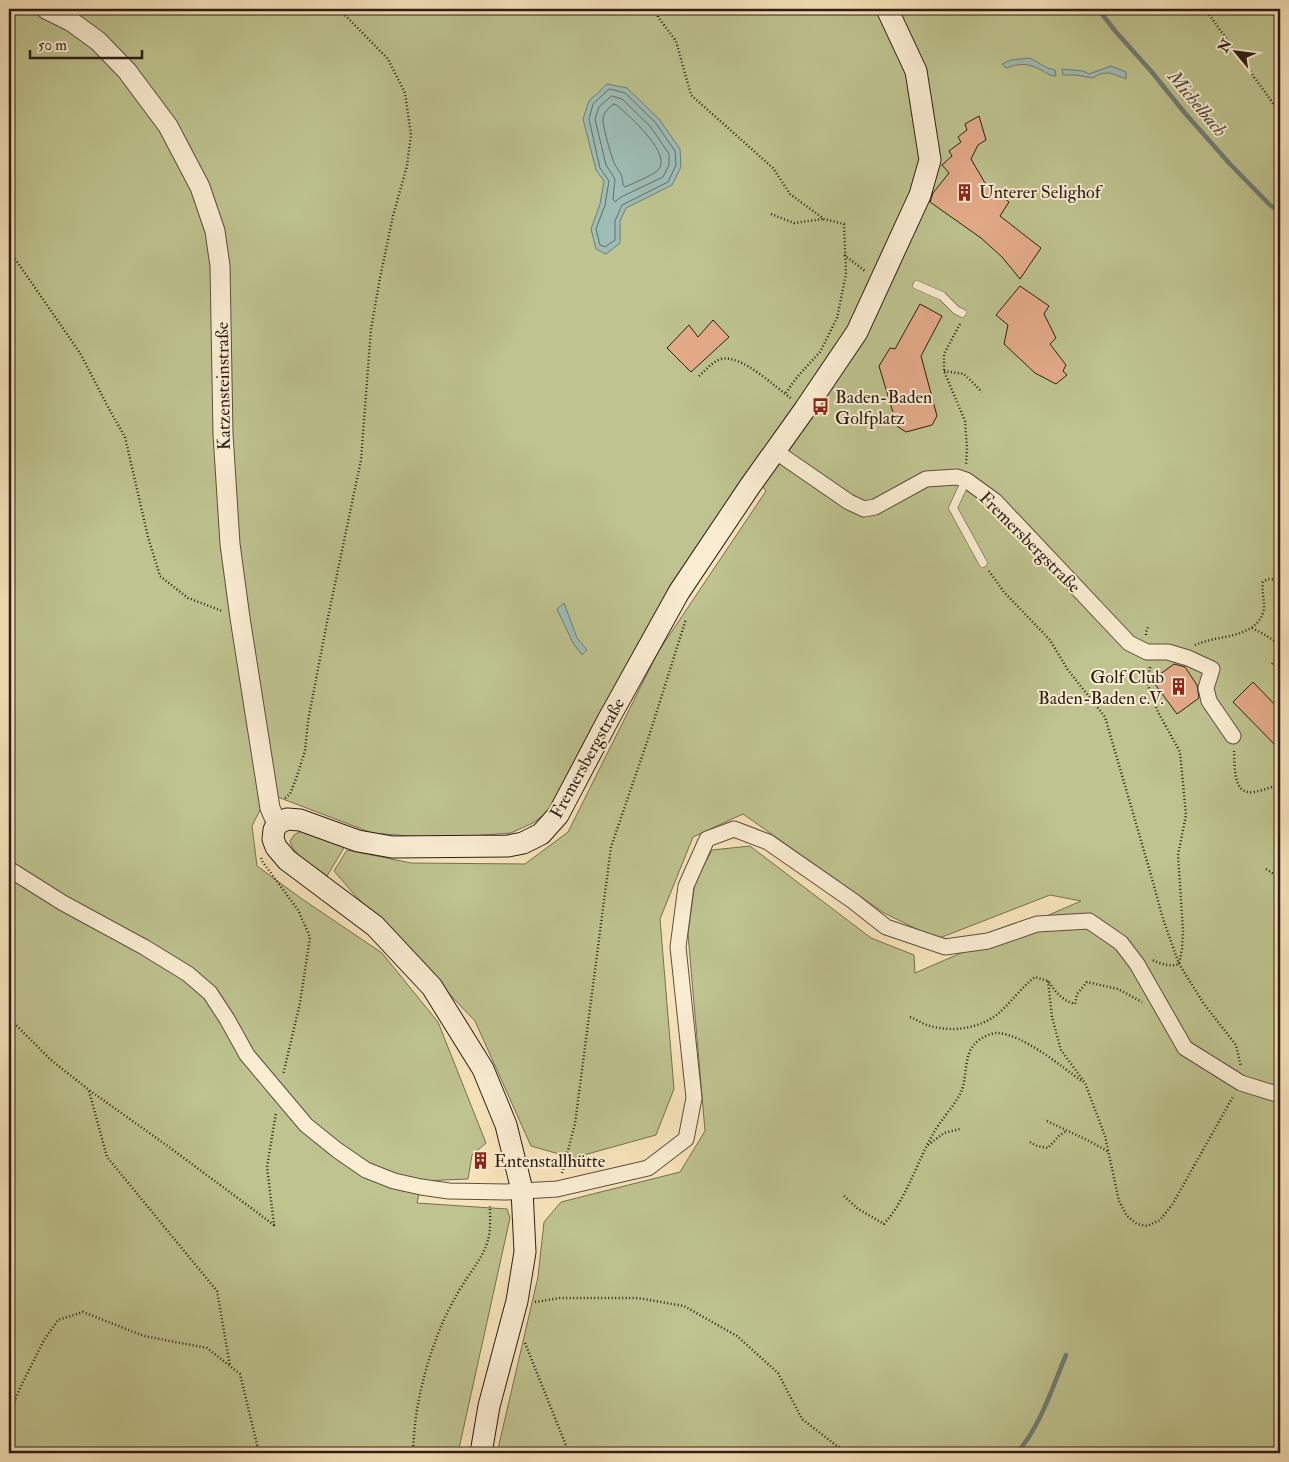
<svg xmlns="http://www.w3.org/2000/svg" width="1289" height="1462" viewBox="0 0 1289 1462" font-family="'IM FELL Double Pica',serif">
<style>
.green{fill:#bec38f;stroke:#757052}
.water{fill:#9ebdb6;stroke:#707d76}
.lines{fill:none;stroke-linecap:round;stroke-linejoin:round}
.shore{stroke:#656e66;stroke-width:1}
.stream{stroke:#707d76;stroke-width:4.5}
.building{fill:#e4ab89;stroke:#2c1e16}
.service-casing{stroke:#5f4f3f;stroke-width:9}
.minor-casing{stroke:#5f4f3f;stroke-width:17}
.tertiary-casing{stroke:#5f4f3f;stroke-width:21}
.secondary-casing{stroke:#2c1e16;stroke-width:23}
.path{stroke:#2c1e16;stroke-width:2.5;stroke-dasharray:1 2.5;stroke-linecap:butt}
.service{stroke:#faedd2;stroke-width:8}
.minor{stroke:#faedd2;stroke-width:15}
.tertiary{stroke:#faedd2;stroke-width:19}
.secondary{stroke:#faedd2;stroke-width:21}
.labels{text-anchor:middle;stroke-width:4;stroke-linejoin:round;paint-order:stroke}
.poi-label{font-size:18px;fill:#2c1e16;stroke:#faedd2;text-anchor:start}
.street-label{font-size:18px;fill:#2c1e16;stroke:#faedd2}
.water-label{font-size:19px;font-style:italic;fill:#4e4e46;stroke:#faedd2}
</style>
<rect width="100%" height="100%" fill="#f7e3ba"/>
<filter id="stains"><feTurbulence type="fractalNoise" baseFrequency=".004" numOctaves="4"/><feColorMatrix values="0 0 0 0 .2 0 0 0 0 .09 0 0 0 0 .02 0 0 0 .5 -.17"/></filter>
<radialGradient id="worn" r=".72"><stop offset=".6" stop-color="#630" stop-opacity="0"/><stop offset="1" stop-color="#630" stop-opacity=".3"/></radialGradient>
<!-- green -->
<g class="green">
<path d="M9,9H1280V1453H497L538,1277L544,1222L561,1202L680,1172L705,1131L688,934L695,882L712,850L750,846L871,938L914,955L915,973L1081,901L1050,895L937,939L884,913L743,814L693,837L660,919L674,1089L656,1135L573,1158L531,1146L475,1021L353,893L334,871L347,850L411,863L525,864L568,832L658,652L766,491L751,471L549,811L533,823L511,833L444,838L410,836L372,833L275,796L261,808L252,826L257,866L302,899L382,953L438,1022L486,1143L472,1155L468,1179L422,1181L417,1203L507,1209L510,1218L458,1453H9Z"/>
<path d="M301,831L345,846L327,876C316,868 293,855 290,841L294,835Z"/>
</g>
<!-- water -->
<g class="water">
<path d="M1029,58C1040,62 1043,68 1055,70L1056,76C1049,76 1047,73 1041,70C1028,63 1020,63 1006,68L1002,64L1011,60Z"/>
<path d="M1111,66L1126,72V79C1113,74 1106,69 1093,78L1076,75H1063L1062,69L1083,71L1089,74Z"/>
<path d="M607,84L627,88L659,119L680,149L681,167L672,185L626,208L620,221V243L606,254L596,249L591,229L600,204L604,181L596,170L583,119L589,101Z"/>
<path d="M564,603L577,638L587,650L582,655L573,643L557,609Z"/>
</g>
<g class="lines">
<!-- shore -->
<g class="shore">
<path d="M610,89L625,93L655,122L675,151L676,165L668,182L622,205L615,221V240L605,247L600,245L596,229L605,205L609,181L600,168L589,119L593,104L608,90Z"/>
<path d="M612,96L622,99L650,126L669,154V165L663,177L621,197L615,202L613,199L615,179L606,165L595,119L599,107Z"/>
<path d="M614,104L618,106C629,116 675,156 657,171C653,175 632,184 625,187L623,185C623,172 616,170 613,160C610,152 603,127 603,120C603,113 608,108 614,104Z"/>
</g>
<!-- stream -->
<g class="stream">
<path d="M1098,9L1116,32L1151,71L1184,112L1230,164L1270,205L1280,212"/>
<path d="M1017,1453C1041,1425 1052,1388 1066,1355"/>
</g>
</g>
<!-- building -->
<g class="building">
<path d="M979,116L986,140L978,145L971,159L985,183L1009,202L1000,216L1041,248L1020,279L1002,257L981,238L930,202L933,193L949,173L942,165L952,156L949,151L961,142L958,137L967,130L965,124Z"/>
<path d="M1020,286L1049,306L1044,314L1056,338L1050,344L1066,365L1063,371L1067,375L1056,384L1035,373L1004,344L1008,325L996,315Z"/>
<path d="M920,304L942,316L921,356L937,416L932,425L906,432L897,426L879,366L890,348L895,349Z"/>
<path d="M713,320L729,337L691,372L667,348L689,325L698,337Z"/>
<path d="M1174,664L1185,667L1197,685L1199,698L1177,714L1152,680Z"/>
<path d="M1253,682L1280,710V750L1233,702Z"/>
</g>
<g class="lines">
<defs>
<g id="service">
<path d="M917,285L942,296L956,310L962,313"/>
<path d="M966,480L953,508L983,563"/>
</g>
<g id="minor">
<path d="M775,451L849,502L864,509L875,507L926,479L957,477L966,480L995,501L1129,643L1147,652H1168L1188,658L1212,669L1206,688L1209,701L1233,736"/>
<path d="M9,869L63,903L144,947L188,974L210,993L227,1019L247,1055L306,1125L337,1150L366,1170L394,1181L421,1187L449,1191L506,1192L557,1189L648,1168L686,1139L694,1098L678,947L686,886L707,839L734,829L768,842L853,901L886,927L945,947L988,941L1037,924L1089,921L1121,943L1137,964L1185,1048L1241,1083L1280,1095"/>
</g>
<path id="tertiary" d="M46,9L72,22L98,41L127,71L168,126L200,187L215,231L220,266L223,434L230,544L240,618L270,808L277,824"/>
<path id="secondary" d="M481,1453L489,1406L517,1301L525,1252L522,1190L506,1125L483,1069L432,987L375,926L287,860L276,847L273,839L274,830L277,824L287,819L300,820L358,841L392,847L508,846L523,843L541,834L558,815L608,720L679,592L750,486L805,409L857,332L920,195L930,160L916,71L887,9"/>
</defs>
<!-- service casing -->
<use href="#service" class="service-casing"/>
<!-- minor casing -->
<use href="#minor" class="minor-casing"/>
<!-- tertiary casing -->
<use href="#tertiary" class="tertiary-casing"/>
<!-- secondary casing -->
<use href="#secondary" class="secondary-casing"/>
<!-- path -->
<g class="path">
<path d="M658,9V17L676,41L691,95L773,168L790,194L824,219L844,224L846,274L837,318L820,352L798,376L785,394"/>
<path d="M1205,9L1280,113"/>
<path d="M771,214L794,223L823,219"/>
<path d="M9,250L80,353L108,407L125,437L148,537L160,576L188,598L222,611"/>
<path d="M844,255L865,271"/>
<path d="M960,324L944,354V371L965,421L967,448L966,466"/>
<path d="M944,371L964,374L982,392"/>
<path d="M699,376C706,370 712,362 721,359C742,354 776,388 792,399"/>
<path d="M989,571L1004,592L1050,640L1068,670L1105,717L1149,868L1163,919L1179,964L1204,1004L1236,1045L1241,1067"/>
<path d="M1252,628L1267,636L1280,645"/>
<path d="M1146,635V632L1149,625"/>
<path d="M1195,645C1216,635 1254,639 1263,613C1266,603 1261,593 1263,582L1268,579L1280,580"/>
<path d="M1272,664L1280,654"/>
<path d="M1150,667L1147,683L1157,710L1180,752L1186,815L1178,855L1183,931L1182,949L1179,964C1169,967 1162,964 1152,960"/>
<path d="M1234,751C1235,764 1232,795 1253,792C1262,791 1272,787 1280,784"/>
<path d="M285,798L290,794L296,779L305,751L308,721L327,622L361,460L371,329L380,278L393,216L407,166L411,135L405,93L388,59L339,9"/>
<path d="M261,858L262,861L298,910L310,937L300,1003L283,1075"/>
<path d="M1266,869L1280,878"/>
<path d="M1048,981L1052,1017L1061,1050L1085,1083L1105,1136L1119,1201L1127,1216L1137,1224L1147,1226L1160,1220L1172,1205L1234,1095"/>
<path d="M910,1017C916,1019 921,1023 927,1025C951,1033 981,1029 1000,1012C1012,1001 1022,987 1035,977L1048,981C1056,992 1061,1000 1075,1004L1077,994L1087,982L1118,989L1142,1002"/>
<path d="M9,1018L51,1060L89,1090L169,1147L274,1225L267,1167L276,1113"/>
<path d="M89,1091L107,1157L217,1291L230,1366"/>
<path d="M1047,1121L1089,1141L1109,1152"/>
<path d="M1030,1142L1037,1146L1048,1148L1059,1136L1066,1131"/>
<path d="M928,1145L944,1133L960,1129"/>
<path d="M562,1173L575,1124L611,847L649,736L686,619"/>
<path d="M844,1196L858,1209L884,1224C907,1198 916,1164 933,1134C941,1119 954,1107 961,1092C967,1079 964,1055 974,1045C978,1039 990,1033 997,1033C1023,1034 1062,1067 1083,1082"/>
<path d="M535,1302L560,1298H638L684,1306L737,1336L778,1373L802,1419L837,1446L853,1453"/>
<path d="M525,1343L569,1453"/>
<path d="M9,1415L20,1388L44,1340L58,1320L83,1312L144,1336L207,1348L240,1374L259,1453"/>
<path d="M413,1453C414,1406 427,1356 447,1313C452,1304 456,1295 462,1286C471,1271 483,1258 488,1240C491,1230 490,1217 490,1206"/>
</g>
<!-- service -->
<use href="#service" class="service"/>
<!-- minor -->
<use href="#minor" class="minor"/>
<!-- tertiary -->
<use href="#tertiary" class="tertiary"/>
<!-- secondary -->
<use href="#secondary" class="secondary"/>
</g>
<!-- icons -->
<defs>
<symbol id="building-bare" viewBox="-9 -9 18 18"><path d="M-4-6H4V6H1V3H-1V6H-4ZM-2.5-4.3h1.7v1.8h-1.7ZM.8-4.3h1.7v1.8H.8ZM-2.5-1h1.7V.8h-1.7ZM.8-1h1.7V.8H.8Z" fill="#8f2418" stroke="#faedd2" stroke-width="2.5" paint-order="stroke"/></symbol>
<symbol id="bus-bare" viewBox="-9 -9 18 18"><path d="M-5-6H5V4H4V6H2V4H-2V6H-4V4H-5ZM-3.5-4V0h7V-4ZM-3.5 1.2v1.5H-2V1.2ZM2 1.2v1.5H3.5V1.2Z" fill="#8f2418" stroke="#faedd2" stroke-width="2.5" paint-order="stroke"/></symbol>
</defs>
<g fill-rule="evenodd">
<use href="#building-bare" x="952" y="180" width="25" height="25"/>
<use href="#bus-bare" x="808" y="394" width="25" height="25"/>
<use href="#building-bare" x="1166" y="674" width="25" height="25"/>
<use href="#building-bare" x="468" y="1148" width="25" height="25"/>
</g>
<g class="labels">
<!-- poi labels -->
<g class="poi-label">
<text x="979" y="198">Unterer Selighof</text>
<text x="835" y="403">Baden-Baden<tspan x="835" dy="21">Golfplatz</tspan></text>
<text x="1164" y="683" text-anchor="end">Golf Club<tspan x="1164" dy="21">Baden-Baden e.V.</tspan></text>
<text x="494" y="1167">Entenstallhütte</text>
</g>
<!-- street labels -->
<g class="street-label">
<text transform="translate(223 386) rotate(-91)" y="6">Katzensteinstraße</text>
<text transform="translate(1030 542) rotate(45)" y="6">Fremersbergstraße</text>
<text transform="translate(587 758) rotate(-61)" y="6">Fremersbergstraße</text>
</g>
<!-- water labels -->
<g class="water-label">
<text transform="translate(1198 103) rotate(50)" y="7">Michelbach</text>
</g>
</g>
<!-- margin -->
<rect width="1289" height="1462" fill="none" stroke="#f7e3ba" stroke-width="30"/>
<rect x="10" y="10" width="1269" height="1442" fill="none" stroke="#2c1e16" stroke-width="2.5"/>
<rect x="15" y="15" width="1259" height="1432" fill="none" stroke="#2c1e16"/>
<!-- north arrow -->
<g transform="translate(1236 52) rotate(299)" stroke="#faedd2" stroke-width="4" paint-order="stroke">
<path d="M0-4L9 19L0 12L-9 19Z" fill="#2c1e16"/>
<text y="-8" font-size="14" font-weight="bold" text-anchor="middle" fill="#2c1e16">N</text>
</g>
<!-- scale -->
<path d="M30 50v8h112v-8" fill="none" stroke="#2c1e16" stroke-width="2.5"/>
<text x="38" y="50" font-size="15" fill="#2c1e16" stroke="#faedd2" stroke-width="4" paint-order="stroke">50 m</text>
<rect width="100%" height="100%" filter="url(#stains)"/>
<rect width="100%" height="100%" fill="url(#worn)"/>
</svg>
